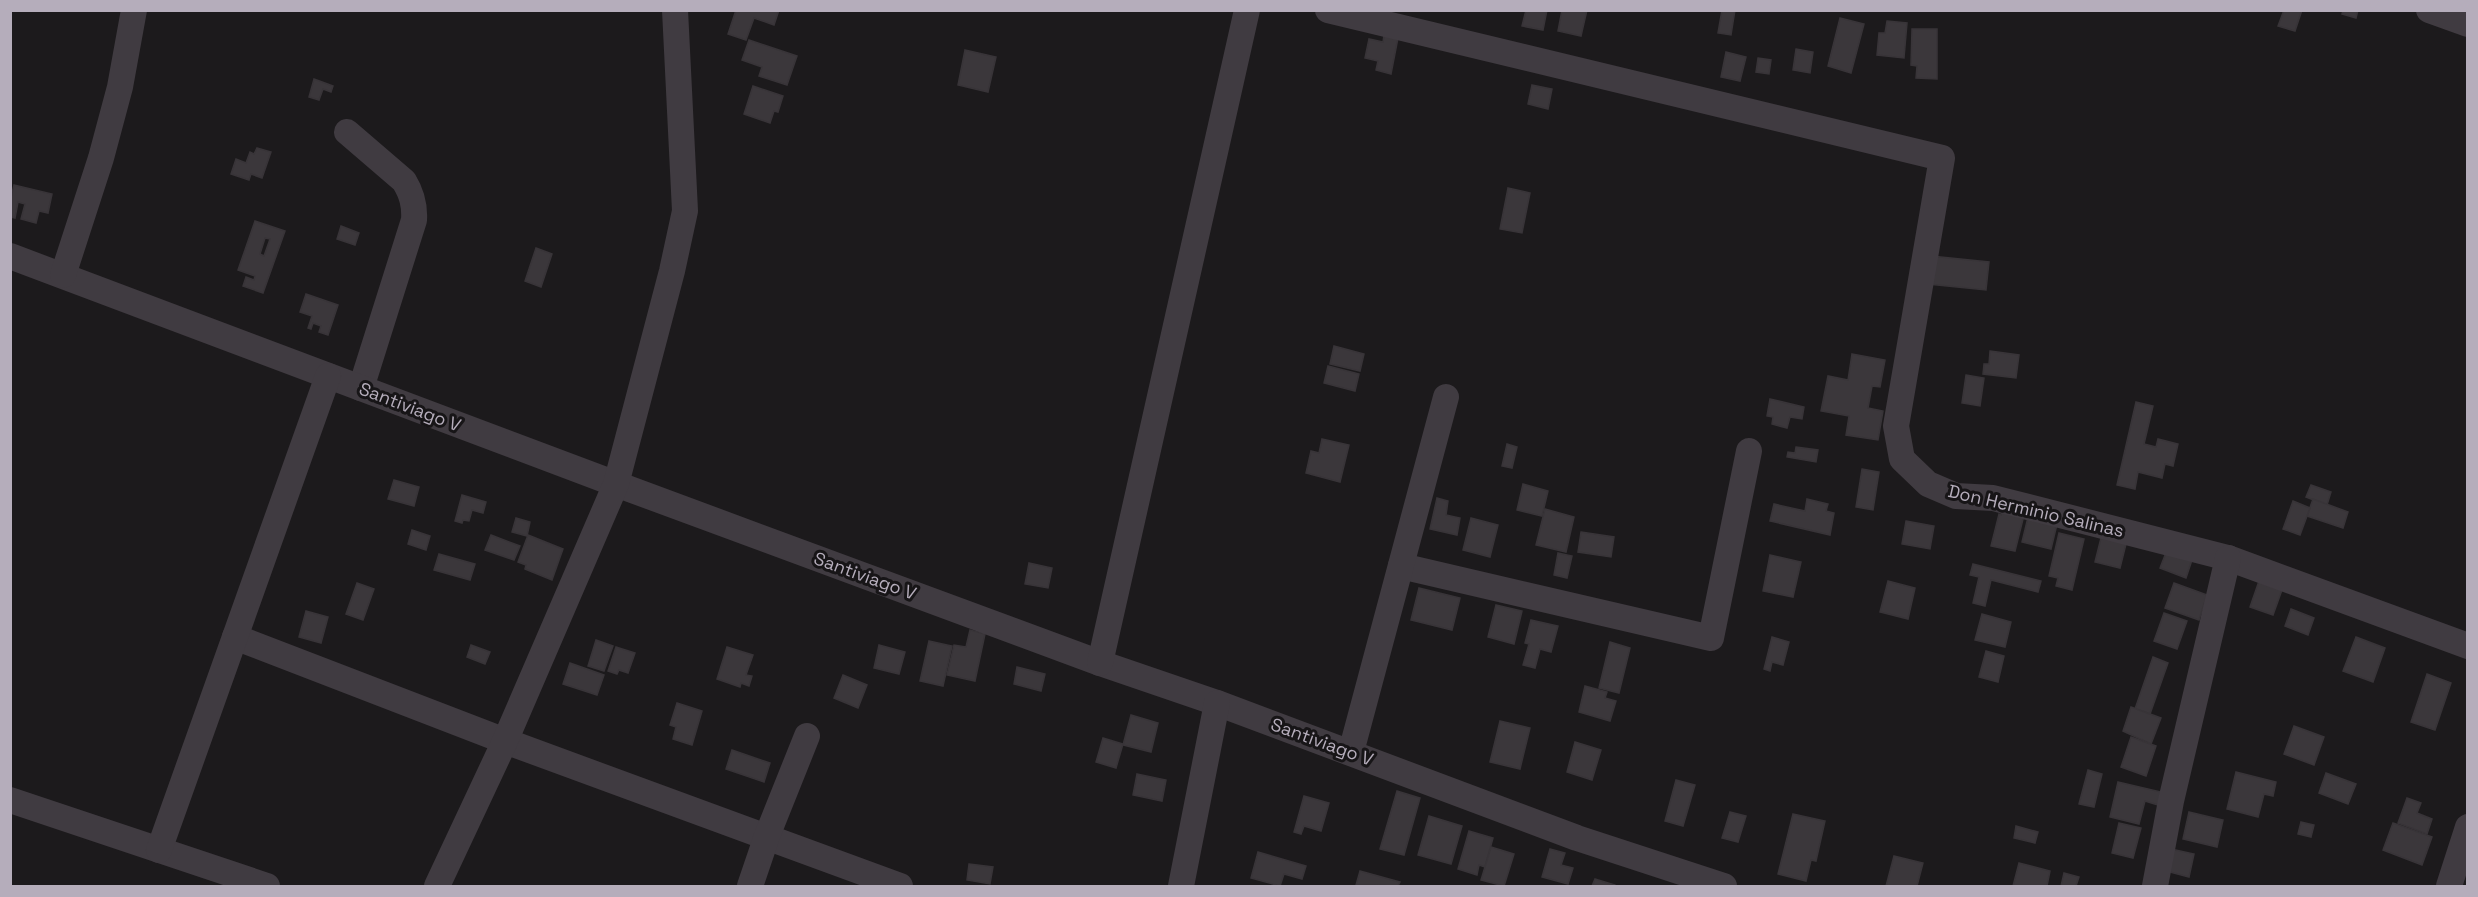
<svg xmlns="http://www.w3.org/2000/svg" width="2478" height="897" viewBox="0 0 2478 897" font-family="'Space Grotesk',sans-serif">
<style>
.building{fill:#3b373b;stroke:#383438;stroke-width:1.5;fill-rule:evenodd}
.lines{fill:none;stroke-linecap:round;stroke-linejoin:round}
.minor{stroke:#403b41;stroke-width:26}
.labels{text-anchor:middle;stroke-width:6;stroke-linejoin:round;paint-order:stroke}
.street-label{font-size:18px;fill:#b5adbb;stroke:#171517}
</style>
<rect width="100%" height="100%" fill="#1c1a1c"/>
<!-- building -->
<g class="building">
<path d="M736,10H779L774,25L754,18L746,40L728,34Z"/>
<path d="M1526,10H1547L1543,30L1522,26Z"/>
<path d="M1562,10H1587L1581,36L1558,31Z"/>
<path d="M1722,10H1735L1731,35L1718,33Z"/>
<path d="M2284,10H2302L2295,31L2278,26Z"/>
<path d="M2343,10H2358L2356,18L2342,14Z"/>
<path d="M1840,18L1864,24L1851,73L1828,66Z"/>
<path d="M1887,21L1907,23L1904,58L1877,55L1879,33H1885Z"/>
<path d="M1912,29H1937V79L1916,78L1917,66L1911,65Z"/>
<path d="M1384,35L1398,38L1391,74L1376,70L1378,61L1365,58L1369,39L1383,42Z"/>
<path d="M749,40L797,56L787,85L759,76L762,67L742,60Z"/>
<path d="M1796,49L1813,52L1810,73L1793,70Z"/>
<path d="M965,50L996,57L988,92L958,85Z"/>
<path d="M1726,52L1746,57L1740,81L1721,77Z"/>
<path d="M1758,58L1771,60L1769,74L1756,72Z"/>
<path d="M314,79L333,86L331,92L323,89L319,100L309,97Z"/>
<path d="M1532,85L1552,89L1548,109L1528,104Z"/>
<path d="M753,86L783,96L778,112L774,111L770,123L744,114Z"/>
<path d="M257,148L271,152L262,178L251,174L249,180L231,174L236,159L246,163L250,152L254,154Z"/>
<path d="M14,185L52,194L48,213L39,211L36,223L21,219L25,204L18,202L15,218L10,217V201Z"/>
<path d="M1508,188L1530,193L1522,233L1500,229Z"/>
<path d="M255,221L285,231L263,293L243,286L246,277L254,280L255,276L238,270ZM265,238L270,239L264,256L260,254Z"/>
<path d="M341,226L359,233L355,245L337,239Z"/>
<path d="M536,248L552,254L541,287L525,281Z"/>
<path d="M1931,256L1989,262L1986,290L1928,284Z"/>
<path d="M306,294L338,305L328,335L319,332L321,326L313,323L311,329L308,328L312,316L300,312Z"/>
<path d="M1334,346L1364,354L1360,371L1330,364Z"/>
<path d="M1990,351L2019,355L2016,378L1983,374L1984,364H1989Z"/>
<path d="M1852,354L1885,360L1880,387L1872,386L1868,408L1883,411L1878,440L1846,435L1849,416L1821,411L1828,376L1848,380Z"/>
<path d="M1328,366L1359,374L1355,391L1324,383Z"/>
<path d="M1966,375L1984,378L1980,406L1962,403Z"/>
<path d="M1770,399L1804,407L1802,419L1790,417L1787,428L1772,424L1773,417L1767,416Z"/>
<path d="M2136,402L2153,406L2144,444L2156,447L2158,439L2178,444L2173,466L2165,464L2162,478L2138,472L2135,489L2117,485Z"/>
<path d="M1322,439L1349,445L1340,482L1306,473L1311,451L1319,453Z"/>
<path d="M1507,444L1517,447L1512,468L1502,466Z"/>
<path d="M1796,447L1818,450L1816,462L1787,457L1788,452L1795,453Z"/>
<path d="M1862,469L1879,472L1873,510L1856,507Z"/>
<path d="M394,480L419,487L414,506L388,499Z"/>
<path d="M1523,484L1548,491L1542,516L1517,510Z"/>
<path d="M2311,485L2331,492L2327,505L2306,497Z"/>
<path d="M462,495L486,502L483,513L472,510L469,521L463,520L462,523L455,521Z"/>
<path d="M1437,498L1448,501L1446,515L1460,518L1457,535L1430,529Z"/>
<path d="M1807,499L1828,504L1826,511L1834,513L1830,535L1770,521L1774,504L1805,511Z"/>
<path d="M2313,499L2348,512L2343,528L2307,516Z"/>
<path d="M2293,501L2310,508L2300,535L2283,529Z"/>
<path d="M2003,506L2025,511L2015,551L1991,546L1999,514L2001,515Z"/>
<path d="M1545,509L1574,517L1566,552L1536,545Z"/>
<path d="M2030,509L2059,516L2051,549L2022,542Z"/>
<path d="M516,518L530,522L527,536L512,532Z"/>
<path d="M1471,518L1498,525L1490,557L1463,550Z"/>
<path d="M1906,521L1934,526L1930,549L1902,544Z"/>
<path d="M412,530L430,536L426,550L408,544Z"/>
<path d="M1581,532L1614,537L1611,557L1578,552Z"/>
<path d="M2059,533L2084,539L2072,590L2056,586L2058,578L2049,576Z"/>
<path d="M491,535L520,546L514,560L485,550Z"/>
<path d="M528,535L563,549L552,580L525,569L526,565L518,562Z"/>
<path d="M2101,538L2126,544L2120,568L2095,562Z"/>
<path d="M2169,545L2194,554L2186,578L2160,568Z"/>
<path d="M1558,553L1572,556L1567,578L1554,575Z"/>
<path d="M439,554L475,564L470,580L434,570Z"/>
<path d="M1770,555L1801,562L1793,597L1763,591Z"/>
<path d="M1029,563L1052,568L1048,588L1025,584Z"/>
<path d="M1973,564L2041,581L2038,592L1991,580L1985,606L1973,603L1979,577L1970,575Z"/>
<path d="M1888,581L1915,588L1908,619L1880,612Z"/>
<path d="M2259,581L2282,590L2273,615L2250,607Z"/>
<path d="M357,583L374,589L363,620L346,614Z"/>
<path d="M2174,583L2207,595L2199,620L2165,608Z"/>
<path d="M1419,588L1460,598L1452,630L1411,620Z"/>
<path d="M1496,605L1522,611L1514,644L1488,637Z"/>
<path d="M2291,609L2314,618L2308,635L2285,626Z"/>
<path d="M306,611L328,617L321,643L299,637Z"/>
<path d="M2164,613L2187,621L2177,649L2154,641Z"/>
<path d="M1982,614L2011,622L2005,647L1975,640Z"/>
<path d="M1531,620L1558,626L1551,652L1540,649L1535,668L1523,665L1529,644L1525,643Z"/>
<path d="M970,630L985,634L975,681L947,675L954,645L966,647Z"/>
<path d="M1772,637L1789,642L1783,665L1772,662L1770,671L1764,669Z"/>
<path d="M2356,637L2385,648L2373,682L2343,671Z"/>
<path d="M596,640L613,646L604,671L588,666Z"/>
<path d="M929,641L952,646L943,686L920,681Z"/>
<path d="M1610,642L1630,648L1619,693L1599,688Z"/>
<path d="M471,645L490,652L485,664L467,657Z"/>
<path d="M879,645L905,652L899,674L874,668Z"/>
<path d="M616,647L635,653L628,673L619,670L617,674L608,671Z"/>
<path d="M727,647L753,655L746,675L752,676L749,686L741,683L740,687L717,679Z"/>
<path d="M1986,651L2004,656L1998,682L1979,677Z"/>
<path d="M2153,657L2168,663L2150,714L2135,709Z"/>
<path d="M570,663L604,675L597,695L563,684Z"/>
<path d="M1017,667L1045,674L1041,691L1014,684Z"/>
<path d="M2427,674L2451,683L2435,730L2411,722Z"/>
<path d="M843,675L867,685L858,708L834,698Z"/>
<path d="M1585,686L1607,692L1605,698L1616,701L1610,721L1579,712Z"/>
<path d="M677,703L702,711L692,745L673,739L676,727L670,725Z"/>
<path d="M2131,707L2161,718L2151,744L2123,731Z"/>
<path d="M1131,715L1158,723L1151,752L1123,745Z"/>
<path d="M1500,721L1530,728L1520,769L1490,762Z"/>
<path d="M2294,726L2324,737L2314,765L2284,754Z"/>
<path d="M2131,737L2156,746L2146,776L2121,767Z"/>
<path d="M1103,738L1123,744L1116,768L1096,762Z"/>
<path d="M1575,742L1601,750L1592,780L1567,772Z"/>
<path d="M732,750L770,763L764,782L726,769Z"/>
<path d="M2088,770L2102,774L2094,807L2079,804Z"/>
<path d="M2236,772L2276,782L2273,796L2264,794L2258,817L2227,809Z"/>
<path d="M2326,773L2356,784L2348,804L2319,793Z"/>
<path d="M1137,774L1166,780L1162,801L1133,795Z"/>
<path d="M1676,780L1695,785L1683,826L1665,821Z"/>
<path d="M2118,782L2161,792L2158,805L2145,801L2139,824L2110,817Z"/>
<path d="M1397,791L1420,798L1404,855L1380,849Z"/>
<path d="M1304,796L1329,803L1321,831L1304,826L1301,834L1294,832Z"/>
<path d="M2407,798L2421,803L2417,813L2432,819L2427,834L2398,823Z"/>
<path d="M1730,812L1746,816L1738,842L1722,838Z"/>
<path d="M2189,812L2223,820L2217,847L2183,839Z"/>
<path d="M1793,814L1825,821L1816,861L1811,860L1806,881L1778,874Z"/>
<path d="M1429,816L1462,826L1451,864L1418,855Z"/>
<path d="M2301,822L2314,825L2311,837L2298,834Z"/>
<path d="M2119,823L2141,828L2133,858L2112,853Z"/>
<path d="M2393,823L2432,837L2422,865L2383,850Z"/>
<path d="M2016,826L2038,832L2035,843L2014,838Z"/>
<path d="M1469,831L1493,838L1485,867L1479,865L1477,875L1458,869Z"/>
<path d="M1491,847L1514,854L1504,886L1481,880Z"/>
<path d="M1550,849L1565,853L1561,865L1573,868L1568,884L1542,877Z"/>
<path d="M2171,849L2194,854L2189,877L2166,871Z"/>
<path d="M1258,852L1306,866L1302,879L1284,874L1280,886L1251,878Z"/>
<path d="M1894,856L1923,863L1917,886H1886Z"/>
<path d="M2019,863L2050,871L2047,886H2013Z"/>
<path d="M969,864L993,867L990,884L967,880Z"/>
<path d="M1360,871L1400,882L1398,886L1356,885Z"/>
<path d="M2064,873L2079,877L2076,886H2061Z"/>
<path d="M1595,879L1615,885V886H1592Z"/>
</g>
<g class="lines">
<!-- minor -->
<g class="minor">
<path d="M1328,10L1942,158L1896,426L1902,459L1928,484L1956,496L1993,498L2228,558L2468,646"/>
<path d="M2429,10L2468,24"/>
<path d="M347,132L404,181C412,194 415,205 414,220L361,388"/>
<path d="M10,256L616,484L1100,663L1217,703L1577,838L1724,886"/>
<path d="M63,275L101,158L120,87L134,10"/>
<path d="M1401,566L1711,638L1749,451"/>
<path d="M235,637L505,741L900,886"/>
<path d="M1100,663L1247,10"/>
<path d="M1351,752L1446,397"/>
<path d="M10,800L267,886"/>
<path d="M159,850L328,376"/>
<path d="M437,886L505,741L616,484L672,271L685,211L675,10"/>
<path d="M750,886L767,836L807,736"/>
<path d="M1181,886L1217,703"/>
<path d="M2155,886L2171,801L2228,558"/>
<path d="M2449,886L2468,827"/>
</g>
</g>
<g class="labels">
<!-- street labels -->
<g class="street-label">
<text transform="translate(410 407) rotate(21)" y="6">Santiviago V</text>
<text transform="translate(2036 511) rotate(13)" y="6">Don Herminio Salinas</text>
<text transform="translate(865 576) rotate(20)" y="6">Santiviago V</text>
<text transform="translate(1322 742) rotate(20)" y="6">Santiviago V</text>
</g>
</g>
<!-- border -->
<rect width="2478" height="897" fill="none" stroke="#b5adbb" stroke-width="24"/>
</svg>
